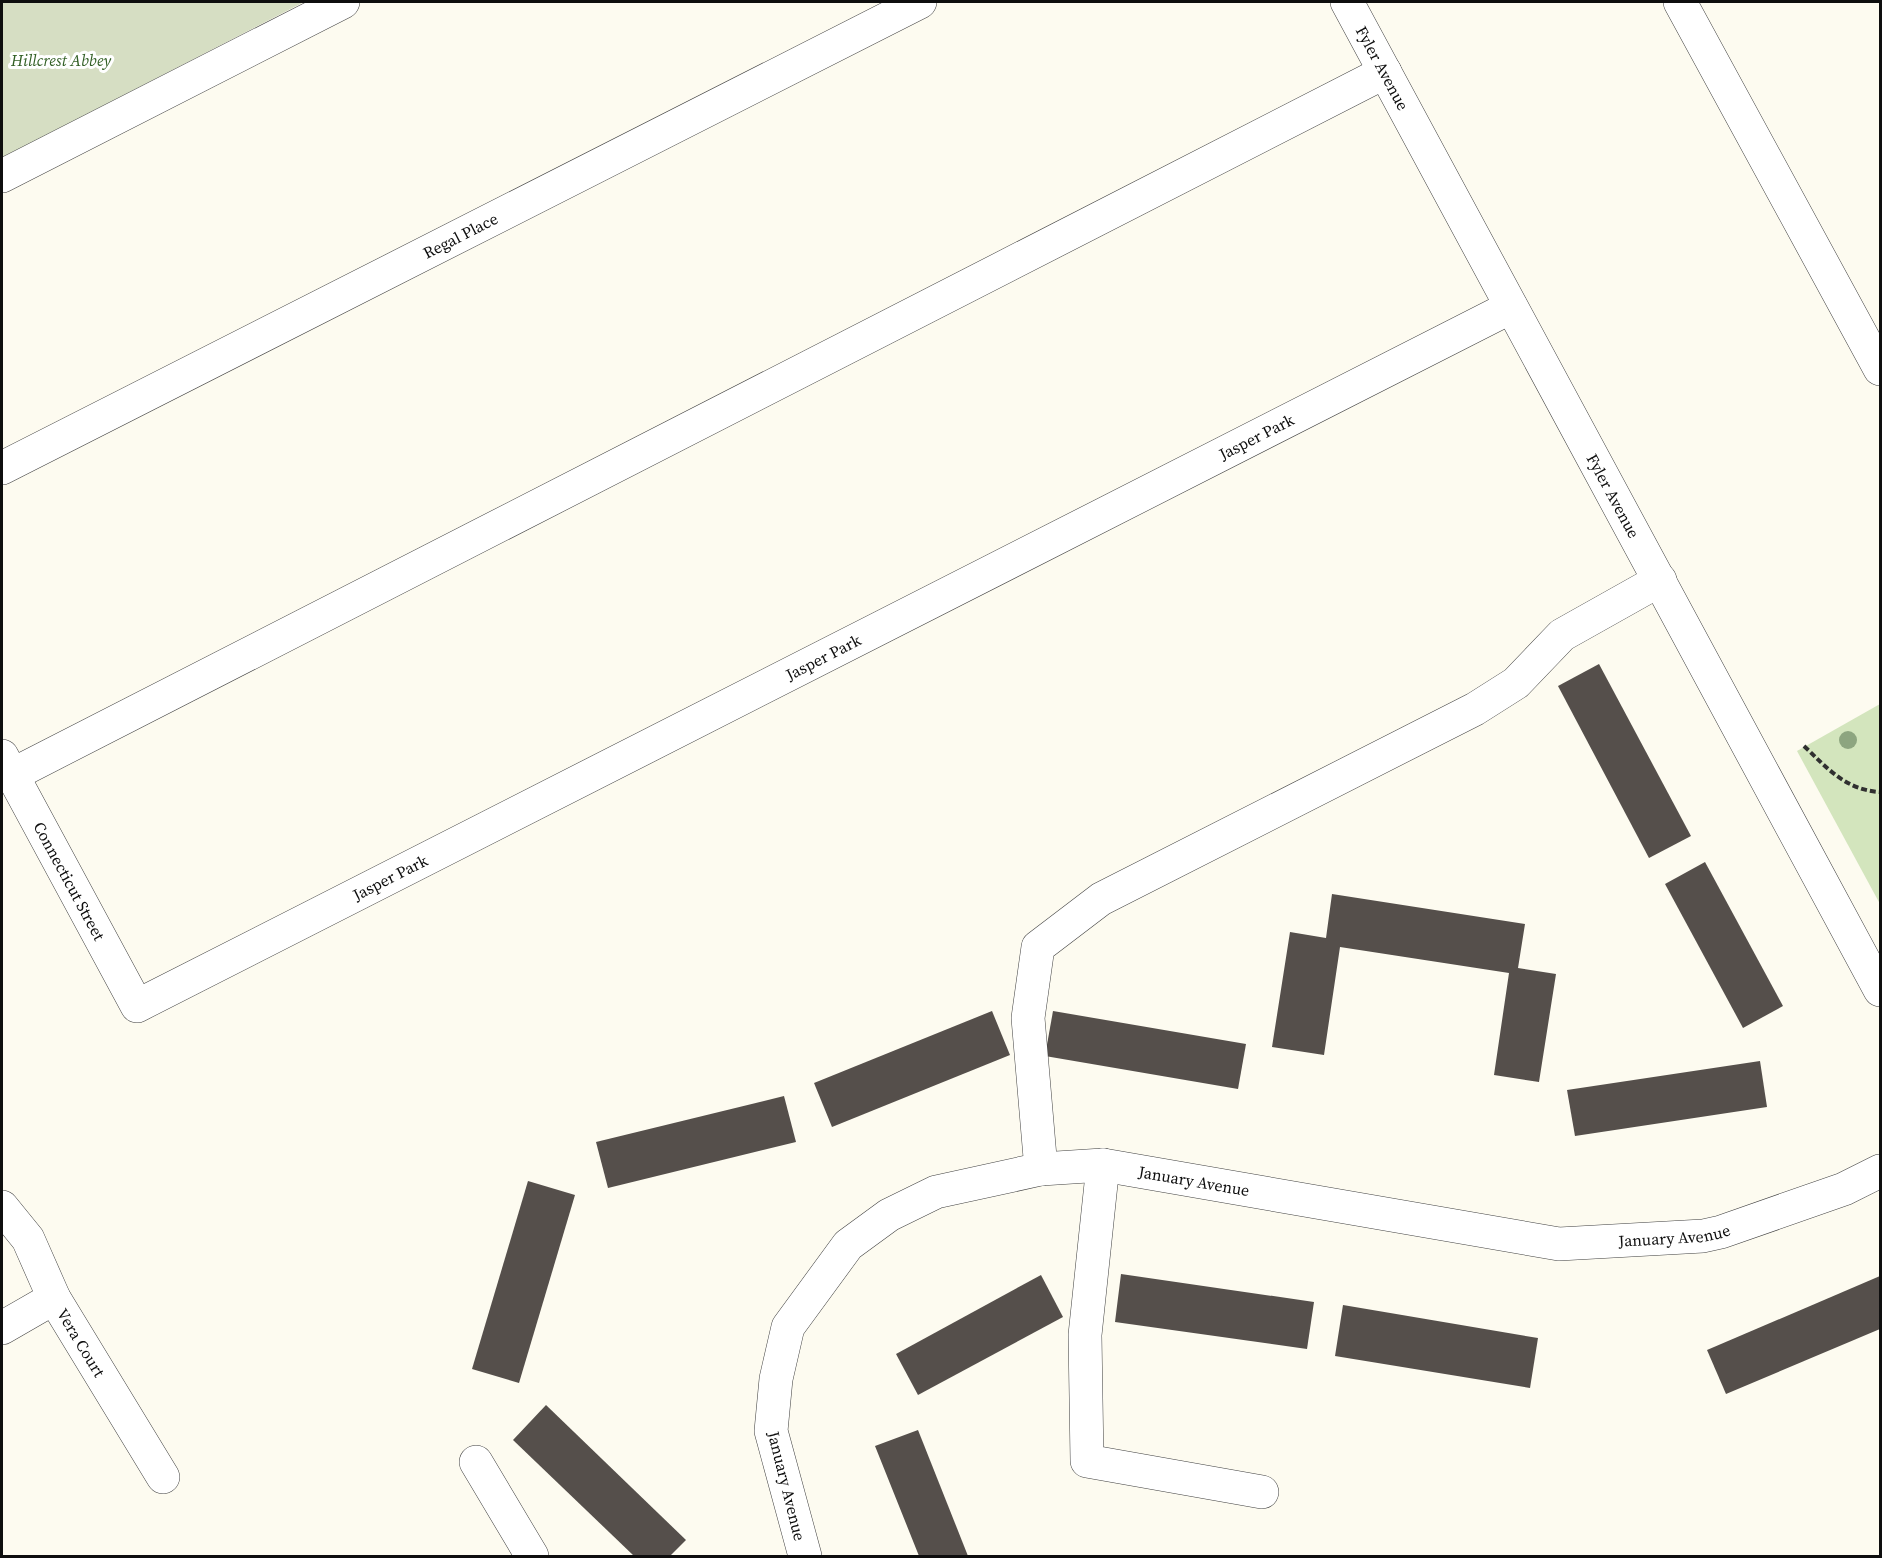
<svg xmlns="http://www.w3.org/2000/svg" width="1882" height="1558" viewBox="0 0 1882 1558" font-family="'Source Serif 4',serif">
<style>
.green{fill:#d3e5bd}
.cemetery{fill:#d6dec3}
.building{fill:#554f4b}
.lines{fill:none;stroke-linecap:round;stroke-linejoin:round}
.minor-casing{stroke:#414141;stroke-width:34}
.path{stroke:#303030;stroke-width:4;stroke-dasharray:6 3;stroke-linecap:butt}
.minor{stroke:#fff;stroke-width:33}
.tree{fill:#8da580}
.labels{text-anchor:middle;stroke-width:6;stroke-linejoin:round;paint-order:stroke}
.park-label{font-size:16px;font-style:italic;fill:#325f25;stroke:#fff}
.street-label{font-size:16px;fill:#0e0e0e;stroke:#fff}
</style>
<rect width="100%" height="100%" fill="#fdfbf0"/>
<!-- green -->
<path class="green" d="M1880,704V904L1797,751Z"/>
<!-- cemetery -->
<path class="cemetery" d="M2,2H304L2,158Z"/>
<!-- building -->
<g class="building">
<path d="M1599,664L1691,836L1649,858L1558,686Z"/>
<path d="M1705,862L1783,1006L1743,1028L1665,884Z"/>
<path d="M1332,894L1525,924L1518,968L1556,974L1539,1082L1494,1075L1509,973L1340,947L1324,1055L1272,1047L1290,932L1326,938Z"/>
<path d="M992,1011L1010,1055L832,1127L814,1083Z"/>
<path d="M1053,1011L1246,1044L1238,1089L1045,1056Z"/>
<path d="M1760,1061L1767,1107L1575,1136L1567,1090Z"/>
<path d="M784,1096L796,1142L608,1188L596,1142Z"/>
<path d="M528,1181L575,1195L519,1383L472,1369Z"/>
<path d="M1121,1274L1314,1302L1307,1349L1115,1322Z"/>
<path d="M1041,1275L1063,1317L918,1395L896,1354Z"/>
<path d="M1880,1276V1329L1726,1394L1707,1350Z"/>
<path d="M1343,1305L1538,1338L1530,1388L1335,1356Z"/>
<path d="M546,1405L686,1540L670,1556H634L513,1440Z"/>
<path d="M918,1430L968,1556H919L875,1446Z"/>
</g>
<g class="lines">
<defs>
<g id="minor">
<path id="s1" d="M1347,2L1880,990"/>
<path d="M1680,2L1880,369"/>
<path d="M2,176L343,2"/>
<path id="s2" d="M2,468L920,2"/>
<path id="s3" d="M2,756L137,1006L1511,307"/>
<path d="M12,775L1385,72"/>
<path d="M1103,1165L1085,1335L1087,1461L1262,1492"/>
<path d="M1041,1169L1028,1018L1038,947L1101,899L1475,709L1516,683L1562,635L1660,580"/>
<path id="s4" d="M2,1207L28,1239L54,1298L163,1477"/>
<path d="M2,1328L54,1298"/>
<path d="M476,1462L532,1556"/>
<path id="s5" d="M805,1556L771,1431L776,1379L788,1327L848,1245L889,1215L936,1192L1041,1169L1103,1165L1559,1244L1703,1236L1721,1232L1844,1189L1880,1171"/>
</g>
</defs>
<!-- minor casing -->
<use href="#minor" class="minor-casing"/>
<!-- path -->
<path class="path" d="M1804,746C1828,769 1846,790 1880,792"/>
<!-- minor -->
<use href="#minor" class="minor"/>
</g>
<!-- trees -->
<circle class="tree" cx="1848" cy="740" r="9"/>
<g class="labels">
<!-- park labels -->
<g class="park-label">
<text x="61" y="66">Hillcrest Abbey</text>
</g>
<!-- street labels -->
<g class="street-label">
<text dy="6" stroke="none"><textPath href="#s1" startOffset="75">Fyler Avenue</textPath></text>
<text dy="6" stroke="none"><textPath href="#s2" startOffset="514">Regal Place</textPath></text>
<text dy="6" stroke="none"><textPath href="#s3" startOffset="1540">Jasper Park</textPath></text>
<text dy="6" stroke="none"><textPath href="#s1" startOffset="561">Fyler Avenue</textPath></text>
<text dy="6" stroke="none"><textPath href="#s3" startOffset="1054">Jasper Park</textPath></text>
<text dy="6" stroke="none"><textPath href="#s3" startOffset="568">Jasper Park</textPath></text>
<text dy="6" stroke="none"><textPath href="#s3" startOffset="142">Connecticut Street</textPath></text>
<text dy="6" stroke="none"><textPath href="#s5" startOffset="702">January Avenue</textPath></text>
<text dy="6" stroke="none"><textPath href="#s5" startOffset="1188">January Avenue</textPath></text>
<text dy="6" stroke="none"><textPath href="#s4" startOffset="158">Vera Court</textPath></text>
<text transform="translate(787 1486) rotate(76)" y="6">January Avenue</text>
</g>
</g>
<!-- border -->
<rect width="1882" height="1558" fill="none" stroke="#0e0e0e" stroke-width="6"/>
</svg>
